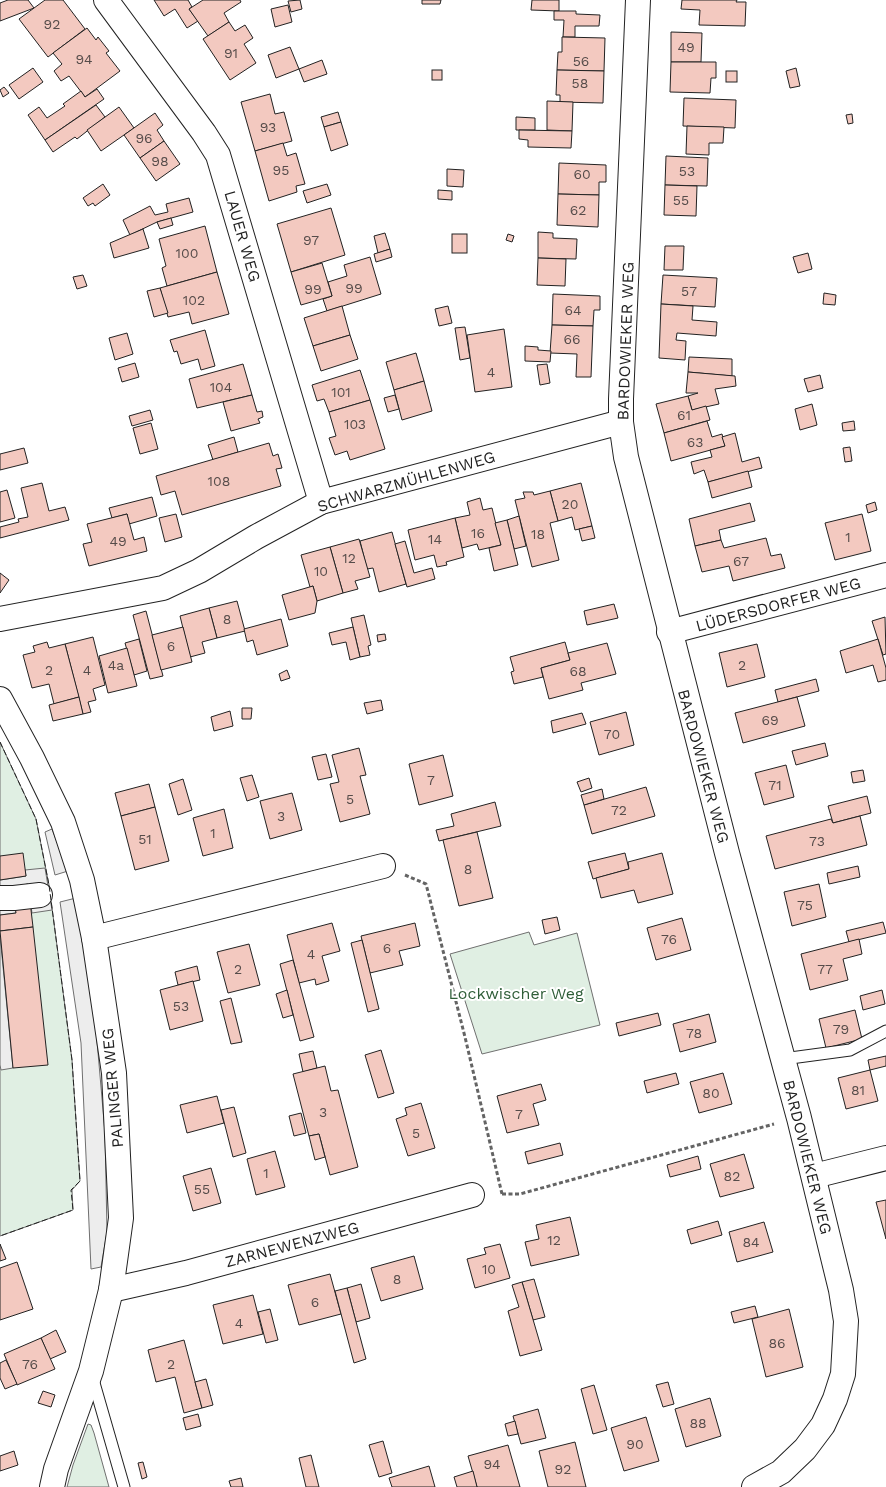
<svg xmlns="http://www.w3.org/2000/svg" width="886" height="1487" viewBox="0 0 886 1487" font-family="'Work Sans',sans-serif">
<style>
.green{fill:#e0efe3;stroke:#6f6f6f}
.parking{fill:#ededed;stroke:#6f6f6f}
.building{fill:#f3c9c0;stroke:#222}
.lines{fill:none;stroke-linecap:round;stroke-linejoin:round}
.lane-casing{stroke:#222;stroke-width:13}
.street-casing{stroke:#222;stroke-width:26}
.path{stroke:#646464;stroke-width:3;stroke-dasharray:4 2.5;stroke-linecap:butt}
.lane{stroke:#fff;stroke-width:11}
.street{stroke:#fff;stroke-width:24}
.fence{stroke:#222;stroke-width:1;stroke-dasharray:6 2.5;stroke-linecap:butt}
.labels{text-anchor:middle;stroke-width:4;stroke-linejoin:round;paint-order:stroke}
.number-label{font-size:14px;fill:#564c4a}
.street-label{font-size:16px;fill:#222;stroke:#fff}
.park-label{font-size:16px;fill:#2f5e38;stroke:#fff}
</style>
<rect width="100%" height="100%" fill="#fff"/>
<!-- green -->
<g class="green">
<path d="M0,742L36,819L49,885L72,1060L80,1181L72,1190L73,1210L0,1236Z"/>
<path d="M529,932L534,945L577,933L600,1025L482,1054L450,954Z"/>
<path d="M88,1424L91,1425L94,1433L109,1487H67L73,1465Z"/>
</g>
<!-- parking -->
<g class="parking">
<path d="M52,829L68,871L55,875L45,832Z"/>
<path d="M45,868L52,910L32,913L28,885L12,887L16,913L0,915V880L26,876L25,870Z"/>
<path d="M76,898L91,972L105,1133L107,1232L101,1267L91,1269L81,1043L60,902Z"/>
<path d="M0,936L13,1068L1,1070L0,1065Z"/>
</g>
<!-- building -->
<g class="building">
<path d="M8,0H28L34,8L0,21V3Z"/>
<path d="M45,0H63L85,29L48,57L19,19Z"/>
<path d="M154,0H188L192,7L189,9L198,21L187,28L175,9L164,16Z"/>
<path d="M203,0H240L241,2L224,13L229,22L208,36L189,9Z"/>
<path d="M300,0L302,9L291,12L288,1Z"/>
<path d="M422,0H441L440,4H422Z"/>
<path d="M532,0H559V11L531,10Z"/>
<path d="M682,0H737L736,2H746L745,26L699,25L700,10L681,9Z"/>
<path d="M288,5L292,22L275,27L271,9Z"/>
<path d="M554,11H576V14L600,15L599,26H575V37H563L564,20H554Z"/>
<path d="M229,22L235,31L245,25L253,38L244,44L256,63L230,80L203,39Z"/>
<path d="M87,28L96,40L98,37L109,51L106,53L120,71L85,97L69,76L61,81L54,71L62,64L53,53Z"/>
<path d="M671,32L702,33L701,62H671Z"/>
<path d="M562,37L605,38L604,71L557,70L558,52H562Z"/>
<path d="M290,47L299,69L276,78L268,55Z"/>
<path d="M322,60L327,74L304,82L299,69Z"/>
<path d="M671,62H716V78H711L710,93L670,92Z"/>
<path d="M33,68L43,82L19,99L9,85Z"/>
<path d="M796,68L800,86L790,88L786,71Z"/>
<rect x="432" y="70" width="10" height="10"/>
<path d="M557,70L604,71L603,103L560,102V95H556Z"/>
<rect x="726" y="71" width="11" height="11"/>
<path d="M4,87L9,93L3,97L0,90Z"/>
<path d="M97,89L104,99L45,140L28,115L39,107L47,118L65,106L63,104L81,91L85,97Z"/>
<path d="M270,94L275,114L284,112L292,141L255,151L241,102Z"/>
<path d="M684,98L736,100L735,128L683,126Z"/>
<path d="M547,101L573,102L572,131L547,130Z"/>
<path d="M96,105L105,117L77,139L75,137L53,152L45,140Z"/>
<path d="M119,107L134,128L101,151L87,130Z"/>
<path d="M338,112L341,122L324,127L321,117Z"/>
<path d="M155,113L163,125L157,130L164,141L140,158L124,135Z"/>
<path d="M852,114L853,123L848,124L846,115Z"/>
<path d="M516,117L535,118V130H516Z"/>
<path d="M341,122L348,145L331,151L324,127Z"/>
<path d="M687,126L724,127L723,143H709V155L686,154Z"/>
<path d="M519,130L572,131L571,148L528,147V140L519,139Z"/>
<path d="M164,141L180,164L156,181L140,158Z"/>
<path d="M283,143L287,156L296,153L305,184L296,186L297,192L269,201L255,151Z"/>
<path d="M666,156L708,158L707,186L665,185Z"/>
<path d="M559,163L606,165V182H599V195L558,194Z"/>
<path d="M447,169L464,170L463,187L447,186Z"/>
<path d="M103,184L110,195L95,206L93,203L88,206L83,198Z"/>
<path d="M327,184L331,195L307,203L303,191Z"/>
<path d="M665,185L697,186L696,216L664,215Z"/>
<path d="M438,190L452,191V200L438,199Z"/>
<path d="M558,194L599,195L598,227L557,225Z"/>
<path d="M189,198L193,212L157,222L130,235L123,220L150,206L155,215L168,212L166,204Z"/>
<path d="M331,208L345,255L291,272L277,224Z"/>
<path d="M171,218L173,225L160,229L157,222Z"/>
<path d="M205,226L217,272L167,286L162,268L166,266L159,239Z"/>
<path d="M143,229L149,248L114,258L110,243Z"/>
<path d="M538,232L553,233V238L577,239L576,259L538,258Z"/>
<path d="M385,233L390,249L378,253L374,236Z"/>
<rect x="452" y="234" width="15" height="19"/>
<path d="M508,234L514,236L512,242L506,240Z"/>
<path d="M665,246H684L683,270H664Z"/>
<path d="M390,249L392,257L376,262L374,254Z"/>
<path d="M808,253L812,269L798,273L793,257Z"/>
<path d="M370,257L381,294L327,311L323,299L332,296L328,282L347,276L344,265Z"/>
<path d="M538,258L566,259L565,286L537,285Z"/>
<path d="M322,263L332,296L301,305L291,272Z"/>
<path d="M217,272L229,314L192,324L189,312L168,317L160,288Z"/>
<path d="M83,275L87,286L77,289L73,277Z"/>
<path d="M663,275L717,278L715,307L661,304Z"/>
<path d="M160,288L168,313L154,317L147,291Z"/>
<path d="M824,293L836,295L835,305L823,304Z"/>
<path d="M553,294L600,296V310H594L593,326L552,325Z"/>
<path d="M661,304L693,306L692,320L717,322L716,336L677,333L676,340L686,341L685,360L659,358Z"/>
<path d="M342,306L350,335L313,346L304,318Z"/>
<path d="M448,306L452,323L439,326L435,309Z"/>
<path d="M552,325L593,326L591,377H576L577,354L550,353Z"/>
<path d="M465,327L470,358L460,360L455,328Z"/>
<path d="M504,329L512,387L475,392L467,335Z"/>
<path d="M205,330L215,366L201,370L198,359L181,364L177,351L174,352L170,340Z"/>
<path d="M127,333L133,354L115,360L109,338Z"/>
<path d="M350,335L358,359L321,371L313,346Z"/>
<path d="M525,346L538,347V350L551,351L550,362L525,361Z"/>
<path d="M416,353L424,381L394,390L386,362Z"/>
<path d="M689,357L732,359V376L688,372Z"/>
<path d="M135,363L139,377L122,382L118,368Z"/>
<path d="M243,364L252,395L197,408L189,379Z"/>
<path d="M547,364L550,383L540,385L537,365Z"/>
<path d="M360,370L370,400L329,412L324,399L317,401L312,385Z"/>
<path d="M688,372L735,376L736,386L715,389L719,404L692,410L688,396L698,393H686Z"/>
<path d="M820,375L823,388L808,392L804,379Z"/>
<path d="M424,381L432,411L402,420L394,390Z"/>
<path d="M252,395L257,412L262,411L263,417L258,419L260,423L231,431L223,402Z"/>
<path d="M395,395L399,409L388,412L384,398Z"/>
<path d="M688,396L692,410L706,406L710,420L664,433L656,404Z"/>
<path d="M370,400L385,449L350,460L347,451L335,455L329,438L336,436L329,412Z"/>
<path d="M812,404L817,425L800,430L795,409Z"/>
<path d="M150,410L153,420L132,426L129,416Z"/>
<path d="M707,421L712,437L722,434L725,446L671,461L664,433Z"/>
<path d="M854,421L855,430L843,431L842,423Z"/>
<path d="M151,423L158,449L140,454L133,428Z"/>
<path d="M735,433L742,462L759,457L762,468L708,482L704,470L694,474L691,462L712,457L710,450L725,446L722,437Z"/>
<path d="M234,437L238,452L213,460L208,445Z"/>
<path d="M269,443L273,456L278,454L282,468L276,469L281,486L182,515L175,491L161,495L156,476Z"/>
<path d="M850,447L852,461L845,462L843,448Z"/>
<path d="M24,448L28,463L0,470V454Z"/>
<path d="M748,471L752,487L712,498L708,482Z"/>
<path d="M42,483L49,511L65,507L69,520L0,538V527L19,522L18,519L28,517L21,488Z"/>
<path d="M581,483L592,526L575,530L572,517L558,521L550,491Z"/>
<path d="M7,490L15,518L0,522V492Z"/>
<path d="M550,491L558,521L550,523L559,560L532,567L515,500L525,498L523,492H533L534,495Z"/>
<path d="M152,497L157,516L129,524L127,514L112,518L109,508Z"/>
<path d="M480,498L483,510L492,508L501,545L479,550L477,544L462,548L455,518L470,515L467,502Z"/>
<path d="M875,502L877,510L868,513L866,505Z"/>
<path d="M750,503L755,521L719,530L721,540L695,546L689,519Z"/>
<path d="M127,514L134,540L144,537L147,551L89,566L83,544L92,542L87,524Z"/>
<path d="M176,514L182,537L165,542L159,518Z"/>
<path d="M862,514L871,551L835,560L825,523Z"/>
<path d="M519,516L526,546L514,549L507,520Z"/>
<path d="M455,518L464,557L446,562L447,565L437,567L434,555L415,560L408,530Z"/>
<path d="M507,520L518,565L494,571L489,548L501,545L495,523Z"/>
<path d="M592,526L595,538L582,541L579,529Z"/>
<path d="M392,532L406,584L379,592L373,568L367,569L360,541Z"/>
<path d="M766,538L771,556L781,554L785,568L733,581L729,566L702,572L695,546L721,540L724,548Z"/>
<path d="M359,539L370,577L355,581L358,589L343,593L330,547Z"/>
<path d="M405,541L414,573L432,568L435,579L407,587L395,544Z"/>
<path d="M330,547L343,593L317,601L313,586L310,587L301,555Z"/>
<path d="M0,573L9,580L0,593Z"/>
<path d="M313,586L317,601L315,613L289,620L282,595Z"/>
<path d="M237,601L245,631L217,638L209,608Z"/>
<path d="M614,604L618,618L587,625L584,611Z"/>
<path d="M209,608L217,638L202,642L205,653L190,657L180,616Z"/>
<path d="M146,611L163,676L150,679L133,615Z"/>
<path d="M364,615L371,645L368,646L370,655L360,657L351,618Z"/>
<path d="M885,617L886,654L883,655L872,621Z"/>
<path d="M281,619L288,646L257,655L253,640L247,642L244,629Z"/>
<path d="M183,627L192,662L161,670L152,635Z"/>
<path d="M353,627L360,657L350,660L346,642L332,645L329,633Z"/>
<path d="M385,634L386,640L378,642L377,635Z"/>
<path d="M93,637L105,685L93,689L96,700L88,702L91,712L83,714L65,644Z"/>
<path d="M139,639L147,671L134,675L125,643Z"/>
<path d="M878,639L886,668V680L878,682L873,665L846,673L840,651Z"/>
<path d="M47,642L49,648L65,644L79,697L54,704L49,684L32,688L23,655L35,652L33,646Z"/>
<path d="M565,642L570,660L541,668L543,677L514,684L511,672L514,671L510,657Z"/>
<path d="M607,643L616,674L581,683L583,690L549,699L541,668L570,660L568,653Z"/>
<path d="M757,644L765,677L727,687L719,653Z"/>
<path d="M127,648L137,686L108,693L99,656Z"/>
<path d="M287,670L290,678L281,681L279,674Z"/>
<path d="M816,679L819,691L778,702L775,690Z"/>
<path d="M79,697L83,714L53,721L49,705Z"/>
<path d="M797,697L805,726L743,743L735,713Z"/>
<path d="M381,700L383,710L367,714L364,703Z"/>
<path d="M242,708H252L251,719H242Z"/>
<path d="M230,711L233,726L214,731L211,717Z"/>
<path d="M626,712L634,745L599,755L590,722Z"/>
<path d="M582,713L586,724L553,733L551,721Z"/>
<path d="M825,743L828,756L796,765L792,751Z"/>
<path d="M359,748L366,775L360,776L370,814L340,822L330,784L339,782L332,755Z"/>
<path d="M326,754L332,777L318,780L312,757Z"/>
<path d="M443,755L453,796L419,805L409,764Z"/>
<path d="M786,765L794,797L764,805L755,773Z"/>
<path d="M863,770L865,781L853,783L851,772Z"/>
<path d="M252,775L259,797L247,801L240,778Z"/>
<path d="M589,778L592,788L581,792L577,782Z"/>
<path d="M183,779L192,810L178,815L169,784Z"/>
<path d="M149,784L155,807L121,816L115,793Z"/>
<path d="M646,787L655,816L592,834L584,805Z"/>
<path d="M602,789L604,799L584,805L581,795Z"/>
<path d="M292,793L302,830L270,839L260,801Z"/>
<path d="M867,796L871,813L833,823L828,806Z"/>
<path d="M495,802L501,826L439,841L436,830L454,826L451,814Z"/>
<path d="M155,807L169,861L135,870L121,816Z"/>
<path d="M224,809L233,848L203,856L193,818Z"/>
<path d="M860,816L867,845L775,869L766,836L831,819L833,823Z"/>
<path d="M477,832L493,898L459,906L443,840Z"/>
<path d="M23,853L26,876L0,880V856Z"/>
<path d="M625,853L629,869L593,879L588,862Z"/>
<path d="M662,853L673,894L638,903L634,890L601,898L596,878L629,869L628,862Z"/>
<path d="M858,866L860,877L829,884L827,873Z"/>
<path d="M28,884L33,927L0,931V915L16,913L12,887Z"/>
<path d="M819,884L826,917L792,926L784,892Z"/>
<path d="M557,917L560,930L545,934L542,920Z"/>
<path d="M682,918L691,950L656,960L647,928Z"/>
<path d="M883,922L886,933L849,942L846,931Z"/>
<path d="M332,923L340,951L322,956L329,981L316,985L315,979L299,983L287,935Z"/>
<path d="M415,923L420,946L399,951L403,965L370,973L361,936Z"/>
<path d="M33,927L48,1065L13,1068L0,931Z"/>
<path d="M859,939L862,954L843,959L848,980L810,990L801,954Z"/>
<path d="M362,940L379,1009L368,1012L351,943Z"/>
<path d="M249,944L260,985L228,993L217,952Z"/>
<path d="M293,960L314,1037L300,1041L280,964Z"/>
<path d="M197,966L200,980L178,985L175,972Z"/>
<path d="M193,981L203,1021L170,1030L160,990Z"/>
<path d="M287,990L293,1015L283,1018L276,994Z"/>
<path d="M882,990L885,1004L863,1010L860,996Z"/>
<path d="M231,998L242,1042L231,1044L220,1001Z"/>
<path d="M855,1010L862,1039L826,1048L819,1019Z"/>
<path d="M658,1013L661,1025L619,1036L616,1023Z"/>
<path d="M709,1014L716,1042L680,1052L673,1024Z"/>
<path d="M381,1050L394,1093L378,1098L365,1055Z"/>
<path d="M313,1051L317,1068L303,1072L299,1054Z"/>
<path d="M886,1056V1066L870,1070L868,1060Z"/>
<path d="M325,1066L331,1091L338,1090L358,1167L330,1175L319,1134L309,1136L293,1074Z"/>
<path d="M870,1070L878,1101L846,1109L838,1078Z"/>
<path d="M676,1073L679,1084L647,1093L644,1081Z"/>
<path d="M723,1073L732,1104L699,1113L690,1082Z"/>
<path d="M541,1084L546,1100L533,1104L539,1125L507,1133L497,1096Z"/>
<path d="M217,1096L224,1123L187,1133L180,1105Z"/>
<path d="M421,1103L435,1148L408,1156L396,1119L407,1115L405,1108Z"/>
<path d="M234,1107L246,1153L233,1157L221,1110Z"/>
<path d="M301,1113L306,1133L294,1136L289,1116Z"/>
<path d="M319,1134L325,1157L315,1160L309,1136Z"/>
<path d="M560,1143L563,1155L528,1164L525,1152Z"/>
<path d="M275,1151L285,1187L256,1195L247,1159Z"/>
<path d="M744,1154L754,1188L720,1197L710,1164Z"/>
<path d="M698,1156L701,1169L670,1177L667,1165Z"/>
<path d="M211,1168L221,1203L193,1211L183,1176Z"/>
<path d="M886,1200V1239L876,1202Z"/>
<path d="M570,1217L579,1255L531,1266L525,1242L539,1239L536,1225Z"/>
<path d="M718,1221L722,1235L691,1244L687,1230Z"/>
<path d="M764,1222L773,1252L737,1262L729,1232Z"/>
<path d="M0,1244L6,1259L0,1261Z"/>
<path d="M500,1244L510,1278L475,1288L467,1259L486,1254L484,1248Z"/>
<path d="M414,1256L423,1289L381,1301L371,1268Z"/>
<path d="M17,1262L33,1309L0,1320V1268Z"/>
<path d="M330,1274L341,1314L299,1325L288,1285Z"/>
<path d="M534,1279L545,1317L533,1320L522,1282Z"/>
<path d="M522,1282L542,1350L520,1356L508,1311L519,1307L512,1285Z"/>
<path d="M361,1284L370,1318L356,1322L347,1288Z"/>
<path d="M347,1288L366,1359L354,1363L335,1291Z"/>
<path d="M253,1295L263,1334L223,1344L213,1305Z"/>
<path d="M755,1306L758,1317L734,1323L731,1312Z"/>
<path d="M270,1309L278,1340L266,1343L258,1312Z"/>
<path d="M789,1309L803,1367L766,1377L752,1319Z"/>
<path d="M56,1330L66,1352L50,1359L41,1338Z"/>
<path d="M41,1338L55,1369L17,1385L4,1354Z"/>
<path d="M184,1340L202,1408L184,1413L175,1377L156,1382L148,1350Z"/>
<path d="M6,1360L17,1384L5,1389L0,1378V1363Z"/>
<path d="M206,1379L213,1405L202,1408L195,1382Z"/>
<path d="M668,1382L674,1404L663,1407L656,1385Z"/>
<path d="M594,1385L607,1430L593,1434L581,1389Z"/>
<path d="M43,1391L55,1395L51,1407L38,1403Z"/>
<path d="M710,1398L721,1436L686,1447L675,1409Z"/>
<path d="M538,1409L546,1438L521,1444L513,1416Z"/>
<path d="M198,1414L201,1426L186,1430L183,1418Z"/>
<path d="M646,1417L659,1461L624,1471L611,1428Z"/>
<path d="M515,1421L518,1434L508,1436L505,1424Z"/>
<path d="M383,1441L392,1473L379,1477L369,1445Z"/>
<path d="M575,1442L586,1487H548L539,1451Z"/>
<path d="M508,1445L520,1487H477L468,1456Z"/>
<path d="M14,1451L18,1465L0,1471V1456Z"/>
<path d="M311,1455L319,1487H306L299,1458Z"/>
<path d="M143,1462L147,1477L142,1479L138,1463Z"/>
<path d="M429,1466L435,1487H392L389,1478Z"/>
<path d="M473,1471L477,1487H457L454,1477Z"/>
<path d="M241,1478L243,1487H231L229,1481Z"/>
</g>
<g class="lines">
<defs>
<g id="lane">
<path d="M783,1059L850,1050L886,1031"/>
<path d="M92,1376L124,1487"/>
</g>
<g id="street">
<path d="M106,0L204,133L218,155L321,502"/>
<path d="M638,0L621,399V422L626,457L727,853L799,1118L841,1290L846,1321L843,1374L835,1399L823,1425L805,1449L781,1472L754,1487"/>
<path d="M0,619L163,588L199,571L256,537L321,502L621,422"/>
<path d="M669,632L886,575"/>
<path d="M0,699L32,758L63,822L82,880L94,938L114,1073L121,1218L111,1290L91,1371L56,1469L52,1487"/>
<path d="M0,898H14L40,895"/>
<path d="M94,938L383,866"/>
<path d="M814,1176L886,1158"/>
<path d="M111,1290L186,1273L472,1195"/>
</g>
</defs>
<!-- lane casing -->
<use href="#lane" class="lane-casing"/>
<!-- street casing -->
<use href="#street" class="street-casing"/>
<!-- path -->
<g class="path">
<path d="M405,875L426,884L465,1037L502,1194"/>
<path d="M502,1194H520L774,1124"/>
</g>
<!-- lane -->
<use href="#lane" class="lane"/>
<!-- street -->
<use href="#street" class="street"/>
<!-- fence -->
<path class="fence" d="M0,742L36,819L49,885L72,1060L80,1181L71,1190L73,1210L0,1236"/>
</g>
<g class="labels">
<!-- number labels -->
<g class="number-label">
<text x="52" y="29">92</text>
<text x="686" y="52">49</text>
<text x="231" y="58">91</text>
<text x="84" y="64">94</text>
<text x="581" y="66">56</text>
<text x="580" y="88">58</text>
<text x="268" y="132">93</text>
<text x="144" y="143">96</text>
<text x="160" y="166">98</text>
<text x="281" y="175">95</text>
<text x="687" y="176">53</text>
<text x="582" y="179">60</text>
<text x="681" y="205">55</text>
<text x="578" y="215">62</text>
<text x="311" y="245">97</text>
<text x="187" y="258">100</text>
<text x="354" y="293">99</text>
<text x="313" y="294">99</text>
<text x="689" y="296">57</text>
<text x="194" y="305">102</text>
<text x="573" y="315">64</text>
<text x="572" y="344">66</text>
<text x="491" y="377">4</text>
<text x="221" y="392">104</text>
<text x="341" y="397">101</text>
<text x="684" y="420">61</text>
<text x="355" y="429">103</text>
<text x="695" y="447">63</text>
<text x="219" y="486">108</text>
<text x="570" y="509">20</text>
<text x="478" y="538">16</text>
<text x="538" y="539">18</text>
<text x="848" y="542">1</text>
<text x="435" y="544">14</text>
<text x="118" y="546">49</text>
<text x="349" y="563">12</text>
<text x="741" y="566">67</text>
<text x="321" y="576">10</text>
<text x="227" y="624">8</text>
<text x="171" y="651">6</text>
<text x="116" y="670">4a</text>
<text x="742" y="670">2</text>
<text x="49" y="675">2</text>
<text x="87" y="675">4</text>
<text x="578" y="676">68</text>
<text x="770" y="725">69</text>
<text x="612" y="739">70</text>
<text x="431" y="785">7</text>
<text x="775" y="790">71</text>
<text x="350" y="804">5</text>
<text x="619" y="815">72</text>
<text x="281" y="821">3</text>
<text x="213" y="838">1</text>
<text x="145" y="844">51</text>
<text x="817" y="846">73</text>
<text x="468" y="874">8</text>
<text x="805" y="910">75</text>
<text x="669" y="944">76</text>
<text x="387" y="953">6</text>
<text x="311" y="959">4</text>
<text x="238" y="974">2</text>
<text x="825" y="974">77</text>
<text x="181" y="1011">53</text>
<text x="841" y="1034">79</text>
<text x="694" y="1038">78</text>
<text x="858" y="1095">81</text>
<text x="711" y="1098">80</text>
<text x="323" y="1117">3</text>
<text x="519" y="1119">7</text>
<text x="416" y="1138">5</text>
<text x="266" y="1178">1</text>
<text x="732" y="1181">82</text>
<text x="202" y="1194">55</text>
<text x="554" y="1245">12</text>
<text x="751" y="1247">84</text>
<text x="489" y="1274">10</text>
<text x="397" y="1284">8</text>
<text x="315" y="1307">6</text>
<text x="239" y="1328">4</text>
<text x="777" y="1348">86</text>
<text x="30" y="1369">76</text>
<text x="171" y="1369">2</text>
<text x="698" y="1428">88</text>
<text x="635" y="1449">90</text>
<text x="492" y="1469">94</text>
<text x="563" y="1474">92</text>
</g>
<!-- street labels -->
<g class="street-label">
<text transform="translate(243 236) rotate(74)" y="6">LAUER WEG</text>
<text transform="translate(625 341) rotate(-88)" y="6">BARDOWIEKER WEG</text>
<text transform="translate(406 481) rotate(-16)" y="6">SCHWARZMÜHLENWEG</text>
<text transform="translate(778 604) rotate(-15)" y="6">LÜDERSDORFER WEG</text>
<text transform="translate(704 766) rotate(75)" y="6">BARDOWIEKER WEG</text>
<text transform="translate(112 1088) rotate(-95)" y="6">PALINGER WEG</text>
<text transform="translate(808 1157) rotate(76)" y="6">BARDOWIEKER WEG</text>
<text transform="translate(292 1244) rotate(-15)" y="6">ZARNEWENZWEG</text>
</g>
<!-- park labels -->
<g class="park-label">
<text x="516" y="999">Lockwischer Weg</text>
</g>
</g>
</svg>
